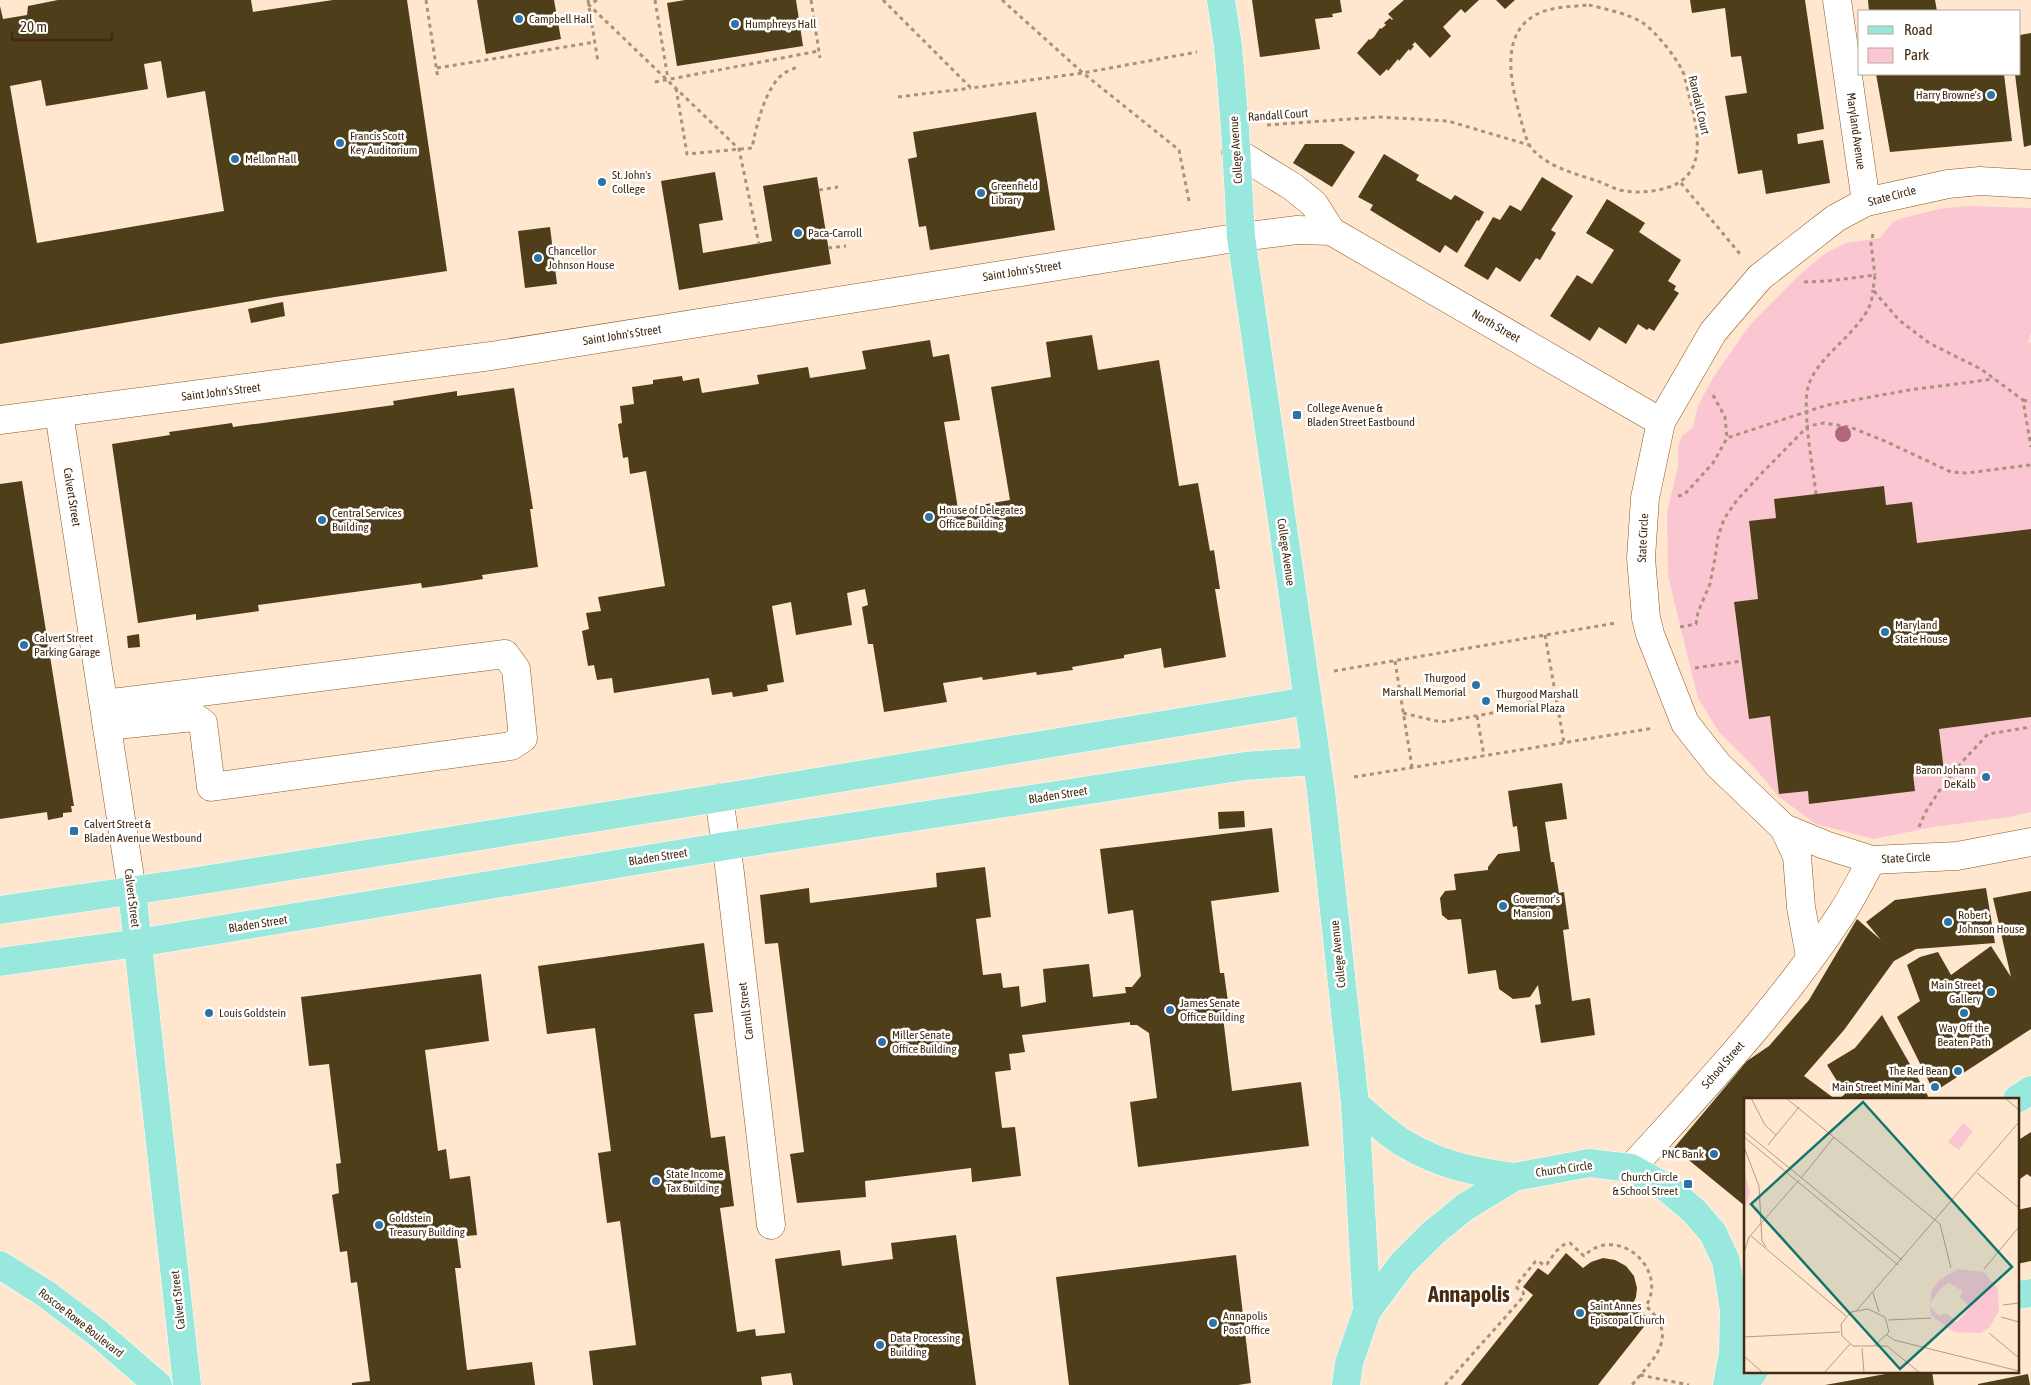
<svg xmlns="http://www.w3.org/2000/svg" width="2031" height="1385" viewBox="0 0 2031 1385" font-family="'Asap Condensed',sans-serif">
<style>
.green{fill:#fac6d1}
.building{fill:#4f3e1a;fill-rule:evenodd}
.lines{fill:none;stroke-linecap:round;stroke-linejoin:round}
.minor-casing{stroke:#8d581c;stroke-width:29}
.major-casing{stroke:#fff;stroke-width:29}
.path{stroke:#aa927a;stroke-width:3;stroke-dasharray:4 4;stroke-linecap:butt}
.minor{stroke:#fff;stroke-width:28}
.major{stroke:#98e8de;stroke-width:28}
.tree{fill:#ae6877}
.poi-dot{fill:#2c74a8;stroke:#fff;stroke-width:2}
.labels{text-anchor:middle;stroke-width:5;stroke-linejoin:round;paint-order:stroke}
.poi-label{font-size:12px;fill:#432b13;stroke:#fff;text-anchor:start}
.street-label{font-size:12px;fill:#432b13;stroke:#fff}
.town-label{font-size:22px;font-weight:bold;fill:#472b0c;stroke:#fff}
.inset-road{fill:none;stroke:#b49b84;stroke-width:1}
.view{fill:#0f766e;fill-opacity:0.15;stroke:#0f766e;stroke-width:2.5}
.inset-edge{fill:none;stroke:#432b13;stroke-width:2.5}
</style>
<rect width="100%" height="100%" fill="#ffe6cf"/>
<!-- green -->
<path class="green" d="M1968,206L2031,208V333L2028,342L2031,343V529L1917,543L1886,505L1884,486L1774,499L1776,518L1749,522L1758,599L1734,603L1749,718L1770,716L1780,794L1808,791L1810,804L1914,791L1913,774L1944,771L1939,729L2031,717V812L2009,817L1933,827L1874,839L1816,824L1778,796L1755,768L1719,732L1698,698L1668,576L1667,512L1678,467V447L1682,436L1693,427L1698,406L1714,376L1750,325L1798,276L1826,253L1846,243L1880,238L1893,222L1903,218L1939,209Z"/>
<!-- building -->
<g class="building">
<path d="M58,0H251L253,12L333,0H407L447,271L275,297L0,344V6L3,19L27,15L28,6ZM161,61L167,98L205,91L224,211L37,243L10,86L41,80L46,106L148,89L144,64Z"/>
<path d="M477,0H554L561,39L486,54Z"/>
<path d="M685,0H796L803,46L677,66L667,3Z"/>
<path d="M1252,0H1340L1342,12L1332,14L1333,17L1315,19L1320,49L1260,57Z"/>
<path d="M1404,0H1479L1465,13L1461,9L1443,27L1451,36L1430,58L1415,42L1412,45L1414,46L1410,51L1409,49L1399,61L1398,59L1388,71L1387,69L1380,76L1357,53L1369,39L1370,40L1374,37L1380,28L1381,29L1386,25L1384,23L1390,18L1392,20L1393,19L1388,14Z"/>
<path d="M1496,0H1515L1505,9Z"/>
<path d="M1690,0H1805L1824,129L1797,134L1798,144L1823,140L1830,183L1766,194L1762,170L1738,174L1725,96L1747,93L1741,56L1731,57L1725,8L1692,13Z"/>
<path d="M1868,0H1935L1937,11H1869Z"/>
<path d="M2031,33V145L2024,147L2015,74H2020V35Z"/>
<path d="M1876,74H2004L2012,141L1890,152Z"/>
<path d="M1036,112L1055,230L930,250L926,226L919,227L908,159L917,157L913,132Z"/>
<path d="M1305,144H1342L1355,152L1332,187L1293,163Z"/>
<path d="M1384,154L1419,175L1416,180L1451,200L1455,195L1484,212L1479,221L1477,220L1457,253L1445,245L1440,253L1370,210L1373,205L1358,197Z"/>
<path d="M715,172L723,220L699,224L703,253L772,241L763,186L817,177L831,264L679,290L661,181Z"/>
<path d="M1542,177L1573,196L1551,230L1556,233L1540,260L1536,258L1520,282L1496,267L1488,280L1464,266L1493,217L1500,220L1510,205L1521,211Z"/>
<path d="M1607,199L1645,223L1639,232L1681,260L1668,281L1676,286L1674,290L1679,293L1654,331L1649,328L1647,330L1638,324L1626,344L1599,327L1590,341L1550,316L1577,275L1592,284L1614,250L1586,233Z"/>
<path d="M550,227L557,284L525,288L518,231Z"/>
<path d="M283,302L285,316L251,323L248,309Z"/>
<path d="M1092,335L1098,370L1159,360L1179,486L1198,483L1210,551L1214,550L1220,589H1215L1226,657L1164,668L1161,648L1124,655V658L1072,667L1073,670L1037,675L1036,672L983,680L982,677L943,683L947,702L884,712L873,644H868L862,607L868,605L865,589L847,593L852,625L796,635L791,602L772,606L784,682L767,685L768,691L733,697L732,692L712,695L709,678L614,693L612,678L597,680L594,665L588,666L582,631L589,629L586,613L601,611L598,597L665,586L646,471L630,474L628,457L623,458L618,424L622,423L620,406L634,404L632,387L653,384V380L682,376L683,381L699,378L702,393L759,384L757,375L808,367L810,378L866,369L862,351L930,340L933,357L949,354L960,420L944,422L958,509L1010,500L991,387L1051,377L1046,342Z"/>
<path d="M514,388L533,509H530L538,567L482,575L483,579L444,585L422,588L421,583L258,605L259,611L196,620V614L138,623L112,444L170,435L169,432L232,423L233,427L394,405L393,401L457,391V396Z"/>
<path d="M22,481L74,806H71L72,812L63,813V817L48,820L47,812L0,819V484Z"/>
<path d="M1884,486L1886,505L1912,502L1917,543L2031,529V717L1939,729L1944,771L1913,774L1915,791L1809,804L1808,791L1779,794L1770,716L1749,719L1734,602L1758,599L1749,521L1776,518L1774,499Z"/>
<path d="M139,634L140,647L128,648L127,636Z"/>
<path d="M1562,783L1567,819L1545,822L1551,862H1554L1559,893L1564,892L1569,929L1563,930L1572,1001L1590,998L1595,1035L1541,1043L1535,1005L1541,1004L1538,985L1530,997L1513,999L1499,989L1496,970L1468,974L1461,919L1448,920L1442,915L1440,898L1445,891L1456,890L1454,874L1488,870V867L1498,854L1520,851L1517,826L1513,827L1508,791Z"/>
<path d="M1244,811L1245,827L1219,829L1218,812Z"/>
<path d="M1272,828L1279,892L1211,901L1220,973H1224L1230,1016L1223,1017L1232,1091L1301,1082L1309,1146L1138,1167L1130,1102L1157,1098L1149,1033L1137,1025H1130V1022L1022,1035L1025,1052L1009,1054L1011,1070L995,1072L1002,1128L1015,1127L1021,1176L972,1182L971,1168L865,1181L866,1197L797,1203L790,1154L804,1152L778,943L765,944L760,895L809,888L810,903L937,887L936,873L985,867L991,917L976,919L983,975L1001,973L1003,988L1019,986L1021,1007L1046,1002L1043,969L1089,964L1093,997L1126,993L1125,987H1132L1141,976L1133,910L1108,914L1100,849Z"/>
<path d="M1986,888L1995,943L1916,949L1894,961L1844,1030L1804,1076L1835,1099H1745V1206L1674,1148L1747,1061L1769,1046L1809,1000L1857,919L1881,940L1866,922L1895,900Z"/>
<path d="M2031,891V1029L1934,1092L1897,1017L1920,1001L1907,965L1920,957L1938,952L1951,975L1991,946L2011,977L1993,898Z"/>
<path d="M704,943L713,1012L694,1014L711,1138L725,1136L734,1206L720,1208L737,1332L755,1329L756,1336L785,1333L775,1259L840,1250L842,1266L893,1259L891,1243L956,1235L976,1385H793L791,1373L761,1377L762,1385H593L589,1351L636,1345L620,1221L607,1223L598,1153L611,1151L595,1028L547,1034L538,966Z"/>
<path d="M481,974L489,1041L425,1050L438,1151L446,1149L450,1179L470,1176L477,1235L457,1237L461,1268H455L467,1370L532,1362L535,1385H352V1383L370,1381L357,1282L351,1283L347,1251L340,1252L332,1195L339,1193L336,1164L341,1163L329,1064L309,1066L301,997Z"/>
<path d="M1882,1015L1928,1096L1926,1099H1839L1845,1094L1827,1065L1855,1048Z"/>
<path d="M2031,1132V1177L2027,1174L2017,1181V1141Z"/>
<path d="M2031,1207V1261L2017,1264V1210Z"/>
<path d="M1566,1253L1583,1268L1591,1262L1603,1258L1615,1260L1626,1266L1634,1276L1637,1288L1636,1297L1632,1306L1650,1319L1598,1385H1461L1533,1295L1523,1287L1538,1268L1548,1275Z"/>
<path d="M1236,1255L1251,1383L1238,1385H1069L1056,1277Z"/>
<path d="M1902,1371H1932L1934,1385H1825Z"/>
<path d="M2028,1374L2030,1385H1978V1384Z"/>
</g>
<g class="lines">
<defs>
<g id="minor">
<path d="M1837,0L1866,202"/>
<path d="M1236,152L1293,187L1314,204L1331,231"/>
<path d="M2031,184L1980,181L1948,184L1866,202L1836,218L1760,277L1713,332L1661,422L1645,498L1641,558L1646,618L1650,634L1685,723L1718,765L1784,828L1825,845L1872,860L1957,856L2031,842"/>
<path d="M59,413L132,891"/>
<path d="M0,420L491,356L1241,237L1297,230L1331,231L1661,422"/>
<path d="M104,704L505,654L516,669L523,738L511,746L211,787L203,723L194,717L107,726"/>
<path d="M719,798L730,873L771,1225"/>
<path d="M1784,828L1797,856L1801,907L1810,957"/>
<path d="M1631,1168C1705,1087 1782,1005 1842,913C1853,896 1862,877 1872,860"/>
</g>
<g id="major">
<path d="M1221,0L1228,46L1235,128L1241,237L1321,791L1355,1104L1367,1311"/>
<path d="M132,891L187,1385"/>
<path d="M0,910L184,883L719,798L1308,701"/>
<path d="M0,962L138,943L726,846L1245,766L1316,761"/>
<path d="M2017,1099L2031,1090"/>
<path d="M1355,1104C1371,1117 1388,1135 1407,1145C1440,1165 1476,1172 1514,1177"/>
<path d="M0,1265L46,1294L99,1334L158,1385"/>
<path d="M2017,1295L2031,1293"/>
<path d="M1346,1385L1349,1363L1367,1311L1402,1264L1433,1233L1465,1207L1514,1177L1589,1163L1631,1168L1667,1188L1694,1211L1713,1233L1726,1261L1734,1310L1733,1353L1727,1385"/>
<path d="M1743,1385L1754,1371"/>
</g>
</defs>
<!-- minor casing -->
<use href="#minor" class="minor-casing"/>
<!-- major casing -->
<use href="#major" class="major-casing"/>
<!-- path -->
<g class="path">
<path d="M426,0L438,79"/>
<path d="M588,0L598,62"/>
<path d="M597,0L589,5L739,149L759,244"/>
<path d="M655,0L668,79"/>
<path d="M811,0L820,58"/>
<path d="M883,0L971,88L1083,73L1197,52"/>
<path d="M1002,0L1083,73L1179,150L1189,201"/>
<path d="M1589,5C1605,9 1630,14 1643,23C1656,32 1675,56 1682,70C1686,78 1687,90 1690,99C1698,130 1708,174 1669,187C1655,192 1640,193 1625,191C1616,190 1608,185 1600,182C1577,174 1545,167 1530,146C1525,138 1523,126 1520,117C1513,89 1500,43 1528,20C1545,6 1569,7 1589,5Z"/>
<path d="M437,68L595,42"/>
<path d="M655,82L819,51"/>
<path d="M676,88L687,154L752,148C756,127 765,88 783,74C787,71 793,69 797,67"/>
<path d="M898,97L971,88"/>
<path d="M1267,125L1379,117L1448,121L1529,145"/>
<path d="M1681,183L1740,254"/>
<path d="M819,190L838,187"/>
<path d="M1873,234L1871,244L1875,275"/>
<path d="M828,248L846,246"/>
<path d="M1804,282L1828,281L1875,275L1873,290L1899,320L1929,343L1981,369L2023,400L2031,447"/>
<path d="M1713,395L1725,417L1727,438L1827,405L1909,390L1994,379"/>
<path d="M2023,400L2031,402"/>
<path d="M1816,494C1813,466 1802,413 1808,387C1816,357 1858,334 1870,305C1872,301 1872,295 1873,290"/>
<path d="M1678,496L1684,495L1713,463L1727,438"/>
<path d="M1680,627L1696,624L1698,612L1710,584L1715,558L1718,537L1724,519L1737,500L1763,472L1808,426L1824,423L1850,427L1887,442L1951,472L1966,473L2031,465"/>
<path d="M1545,635L1564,743"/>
<path d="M1395,661L1412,767"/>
<path d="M1695,668L1742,661"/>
<path d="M1334,671L1616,623"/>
<path d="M1403,713L1441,722L1515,709L1555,690"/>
<path d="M1477,716L1484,756"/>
<path d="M1354,777L1654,728"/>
<path d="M1919,827L1925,813L1939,791L1961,763L1988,734L2031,727"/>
<path d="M1640,1375L1689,1385"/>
<path d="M1445,1385L1524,1296L1523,1292L1517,1288V1284L1535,1262L1539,1261L1543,1265L1547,1264C1553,1256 1559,1244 1570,1243L1584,1256C1617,1223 1669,1269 1646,1306C1680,1337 1654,1358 1632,1385"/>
</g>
<!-- minor -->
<use href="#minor" class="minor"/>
<!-- major -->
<use href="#major" class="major"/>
</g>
<!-- trees -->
<circle class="tree" cx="1843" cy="434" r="8"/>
<!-- markers -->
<g class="poi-dot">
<circle cx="519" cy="19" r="5"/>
<circle cx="735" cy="24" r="5"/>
<circle cx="1991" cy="95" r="5"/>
<circle cx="340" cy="143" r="5"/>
<circle cx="235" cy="159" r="5"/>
<circle cx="602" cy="182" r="5"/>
<circle cx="981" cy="193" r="5"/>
<circle cx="798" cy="233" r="5"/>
<circle cx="538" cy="258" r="5"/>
<rect x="1292" y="410" width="10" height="10" rx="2.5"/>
<circle cx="929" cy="517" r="5"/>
<circle cx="322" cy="520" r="5"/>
<circle cx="1885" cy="632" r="5"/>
<circle cx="24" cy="645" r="5"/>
<circle cx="1476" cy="685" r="5"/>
<circle cx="1486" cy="701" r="5"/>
<circle cx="1986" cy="777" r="5"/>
<rect x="69" y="826" width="10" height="10" rx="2.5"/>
<circle cx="1503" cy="906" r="5"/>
<circle cx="1948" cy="922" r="5"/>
<circle cx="1991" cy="992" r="5"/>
<circle cx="1170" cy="1010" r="5"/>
<circle cx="209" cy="1013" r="5"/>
<circle cx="1964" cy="1013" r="5"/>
<circle cx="882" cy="1042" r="5"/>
<circle cx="1958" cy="1071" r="5"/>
<circle cx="1935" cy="1087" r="5"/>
<circle cx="1714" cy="1154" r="5"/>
<circle cx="656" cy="1181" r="5"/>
<rect x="1683" y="1179" width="10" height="10" rx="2.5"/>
<circle cx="379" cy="1225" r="5"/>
<circle cx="1580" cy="1313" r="5"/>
<circle cx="1213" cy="1323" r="5"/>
<circle cx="880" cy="1345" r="5"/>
</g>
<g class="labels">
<!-- poi labels -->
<g class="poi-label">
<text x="529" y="23">Campbell Hall</text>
<text x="745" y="28">Humphreys Hall</text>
<text x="1981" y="99" text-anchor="end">Harry Browne's</text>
<text x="350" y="140">Francis Scott<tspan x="350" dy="14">Key Auditorium</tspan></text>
<text x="245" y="163">Mellon Hall</text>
<text x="612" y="179">St. John's<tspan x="612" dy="14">College</tspan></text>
<text x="991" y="190">Greenfield<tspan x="991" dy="14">Library</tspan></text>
<text x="808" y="237">Paca-Carroll</text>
<text x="548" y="255">Chancellor<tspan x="548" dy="14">Johnson House</tspan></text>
<text x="1307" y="412">College Avenue &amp;<tspan x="1307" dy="14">Bladen Street Eastbound</tspan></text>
<text x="939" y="514">House of Delegates<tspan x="939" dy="14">Office Building</tspan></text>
<text x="332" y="517">Central Services<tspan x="332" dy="14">Building</tspan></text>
<text x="1895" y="629">Maryland<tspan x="1895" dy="14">State House</tspan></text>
<text x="34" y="642">Calvert Street<tspan x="34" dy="14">Parking Garage</tspan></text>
<text x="1466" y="682" text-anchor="end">Thurgood<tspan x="1466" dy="14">Marshall Memorial</tspan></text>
<text x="1496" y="698">Thurgood Marshall<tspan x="1496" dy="14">Memorial Plaza</tspan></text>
<text x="1976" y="774" text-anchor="end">Baron Johann<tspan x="1976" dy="14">DeKalb</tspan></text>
<text x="84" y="828">Calvert Street &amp;<tspan x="84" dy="14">Bladen Avenue Westbound</tspan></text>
<text x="1513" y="903">Governor's<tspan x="1513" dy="14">Mansion</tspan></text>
<text x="1958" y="919">Robert<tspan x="1958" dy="14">Johnson House</tspan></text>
<text x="1981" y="989" text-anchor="end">Main Street<tspan x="1981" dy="14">Gallery</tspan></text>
<text x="1180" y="1007">James Senate<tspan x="1180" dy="14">Office Building</tspan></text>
<text x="219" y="1017">Louis Goldstein</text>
<text x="1964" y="1032" text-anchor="middle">Way Off the<tspan x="1964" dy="14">Beaten Path</tspan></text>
<text x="892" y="1039">Miller Senate<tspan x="892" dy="14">Office Building</tspan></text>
<text x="1948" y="1075" text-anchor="end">The Red Bean</text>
<text x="1925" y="1091" text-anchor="end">Main Street Mini Mart</text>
<text x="1704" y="1158" text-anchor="end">PNC Bank</text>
<text x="666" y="1178">State Income<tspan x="666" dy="14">Tax Building</tspan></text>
<text x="1678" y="1181" text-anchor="end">Church Circle<tspan x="1678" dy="14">&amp; School Street</tspan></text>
<text x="389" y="1222">Goldstein<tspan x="389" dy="14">Treasury Building</tspan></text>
<text x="1590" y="1310">Saint Annes<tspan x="1590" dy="14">Episcopal Church</tspan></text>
<text x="1223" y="1320">Annapolis<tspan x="1223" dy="14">Post Office</tspan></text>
<text x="890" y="1342">Data Processing<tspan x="890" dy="14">Building</tspan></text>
</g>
<!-- street labels -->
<g class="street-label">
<text transform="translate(1699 105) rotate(77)" y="4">Randall Court</text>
<text transform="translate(1278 115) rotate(-4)" y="4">Randall Court</text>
<text transform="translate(1856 131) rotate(82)" y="4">Maryland Avenue</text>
<text transform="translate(1236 150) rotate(-94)" y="4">College Avenue</text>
<text transform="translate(1892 196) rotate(-15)" y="4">State Circle</text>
<text transform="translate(1022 271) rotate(-9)" y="4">Saint John's Street</text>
<text transform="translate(1496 326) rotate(30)" y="4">North Street</text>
<text transform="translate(622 335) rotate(-9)" y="4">Saint John's Street</text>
<text transform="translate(221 392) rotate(-7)" y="4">Saint John's Street</text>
<text transform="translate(72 497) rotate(81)" y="4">Calvert Street</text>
<text transform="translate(1643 538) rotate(-87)" y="4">State Circle</text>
<text transform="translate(1286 552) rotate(82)" y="4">College Avenue</text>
<text transform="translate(1058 795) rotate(-9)" y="4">Bladen Street</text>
<text transform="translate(658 857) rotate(-9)" y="4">Bladen Street</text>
<text transform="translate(1906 858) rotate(-3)" y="4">State Circle</text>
<text transform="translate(132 898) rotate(83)" y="4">Calvert Street</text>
<text transform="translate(258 924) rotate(-9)" y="4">Bladen Street</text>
<text transform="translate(1338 954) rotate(-96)" y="4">College Avenue</text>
<text transform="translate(746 1011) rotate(-97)" y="4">Carroll Street</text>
<text transform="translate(1723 1065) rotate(-49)" y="4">School Street</text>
<text transform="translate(1564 1169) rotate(-8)" y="4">Church Circle</text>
<text transform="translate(178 1300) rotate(-96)" y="4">Calvert Street</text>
<text transform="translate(81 1323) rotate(38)" y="4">Roscoe Rowe Boulevard</text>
</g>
<!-- town labels -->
<g class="town-label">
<text x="1469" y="1302">Annapolis</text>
</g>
</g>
<!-- overview -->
<g transform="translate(1744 1098)">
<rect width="275" height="275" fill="#ffe6cf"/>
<path d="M219,25L229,33L215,52L204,44ZM0,72L6,94L0,115ZM214,171L240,174L254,191L255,213L245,230L237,235L210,234L188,218L186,212L187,194L195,182ZM205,185L218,193L216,200L226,209L213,224L202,215L195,218L185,207L197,190Z" fill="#fac6d1" fill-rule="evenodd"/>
<path class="inset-road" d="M7,0L21,27L32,37M42,0L196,126L207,170M261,0L275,12M0,33L158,162M0,39L154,167M24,47L55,9M0,49L15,88L18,143L22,149M233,75L275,110M57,80L90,39M7,138L102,218M0,155L5,139L55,82M240,171L275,129M129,195L135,214M259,207L275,205M124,211L141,219L145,234L130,248H109L98,238L97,226L107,214ZM113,212L275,24M257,219L275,224M144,222L187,220M245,235L275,260M143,237L150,242L275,273M0,239L96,234M131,248H143L176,275M118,250L120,275M0,258L19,275M80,275L106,246"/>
<path class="view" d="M119,4L268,169L156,271L7,106Z"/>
<rect width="275" height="275" class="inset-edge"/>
</g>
<!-- legend -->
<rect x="1858" y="10" width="162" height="65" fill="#ffffff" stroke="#b4aaa1"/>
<rect x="1868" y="26" width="25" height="8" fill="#98e8de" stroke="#b4aaa1"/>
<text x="1904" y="35" font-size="15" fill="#432b13">Road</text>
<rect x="1868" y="48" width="25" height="15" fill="#fac6d1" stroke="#b4aaa1"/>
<text x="1904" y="60" font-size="15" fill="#432b13">Park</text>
<!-- scale -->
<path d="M12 32v8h100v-8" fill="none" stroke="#432b13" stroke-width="2.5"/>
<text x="20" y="32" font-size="15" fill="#432b13" stroke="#ffffff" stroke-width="4" paint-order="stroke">20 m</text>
</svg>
